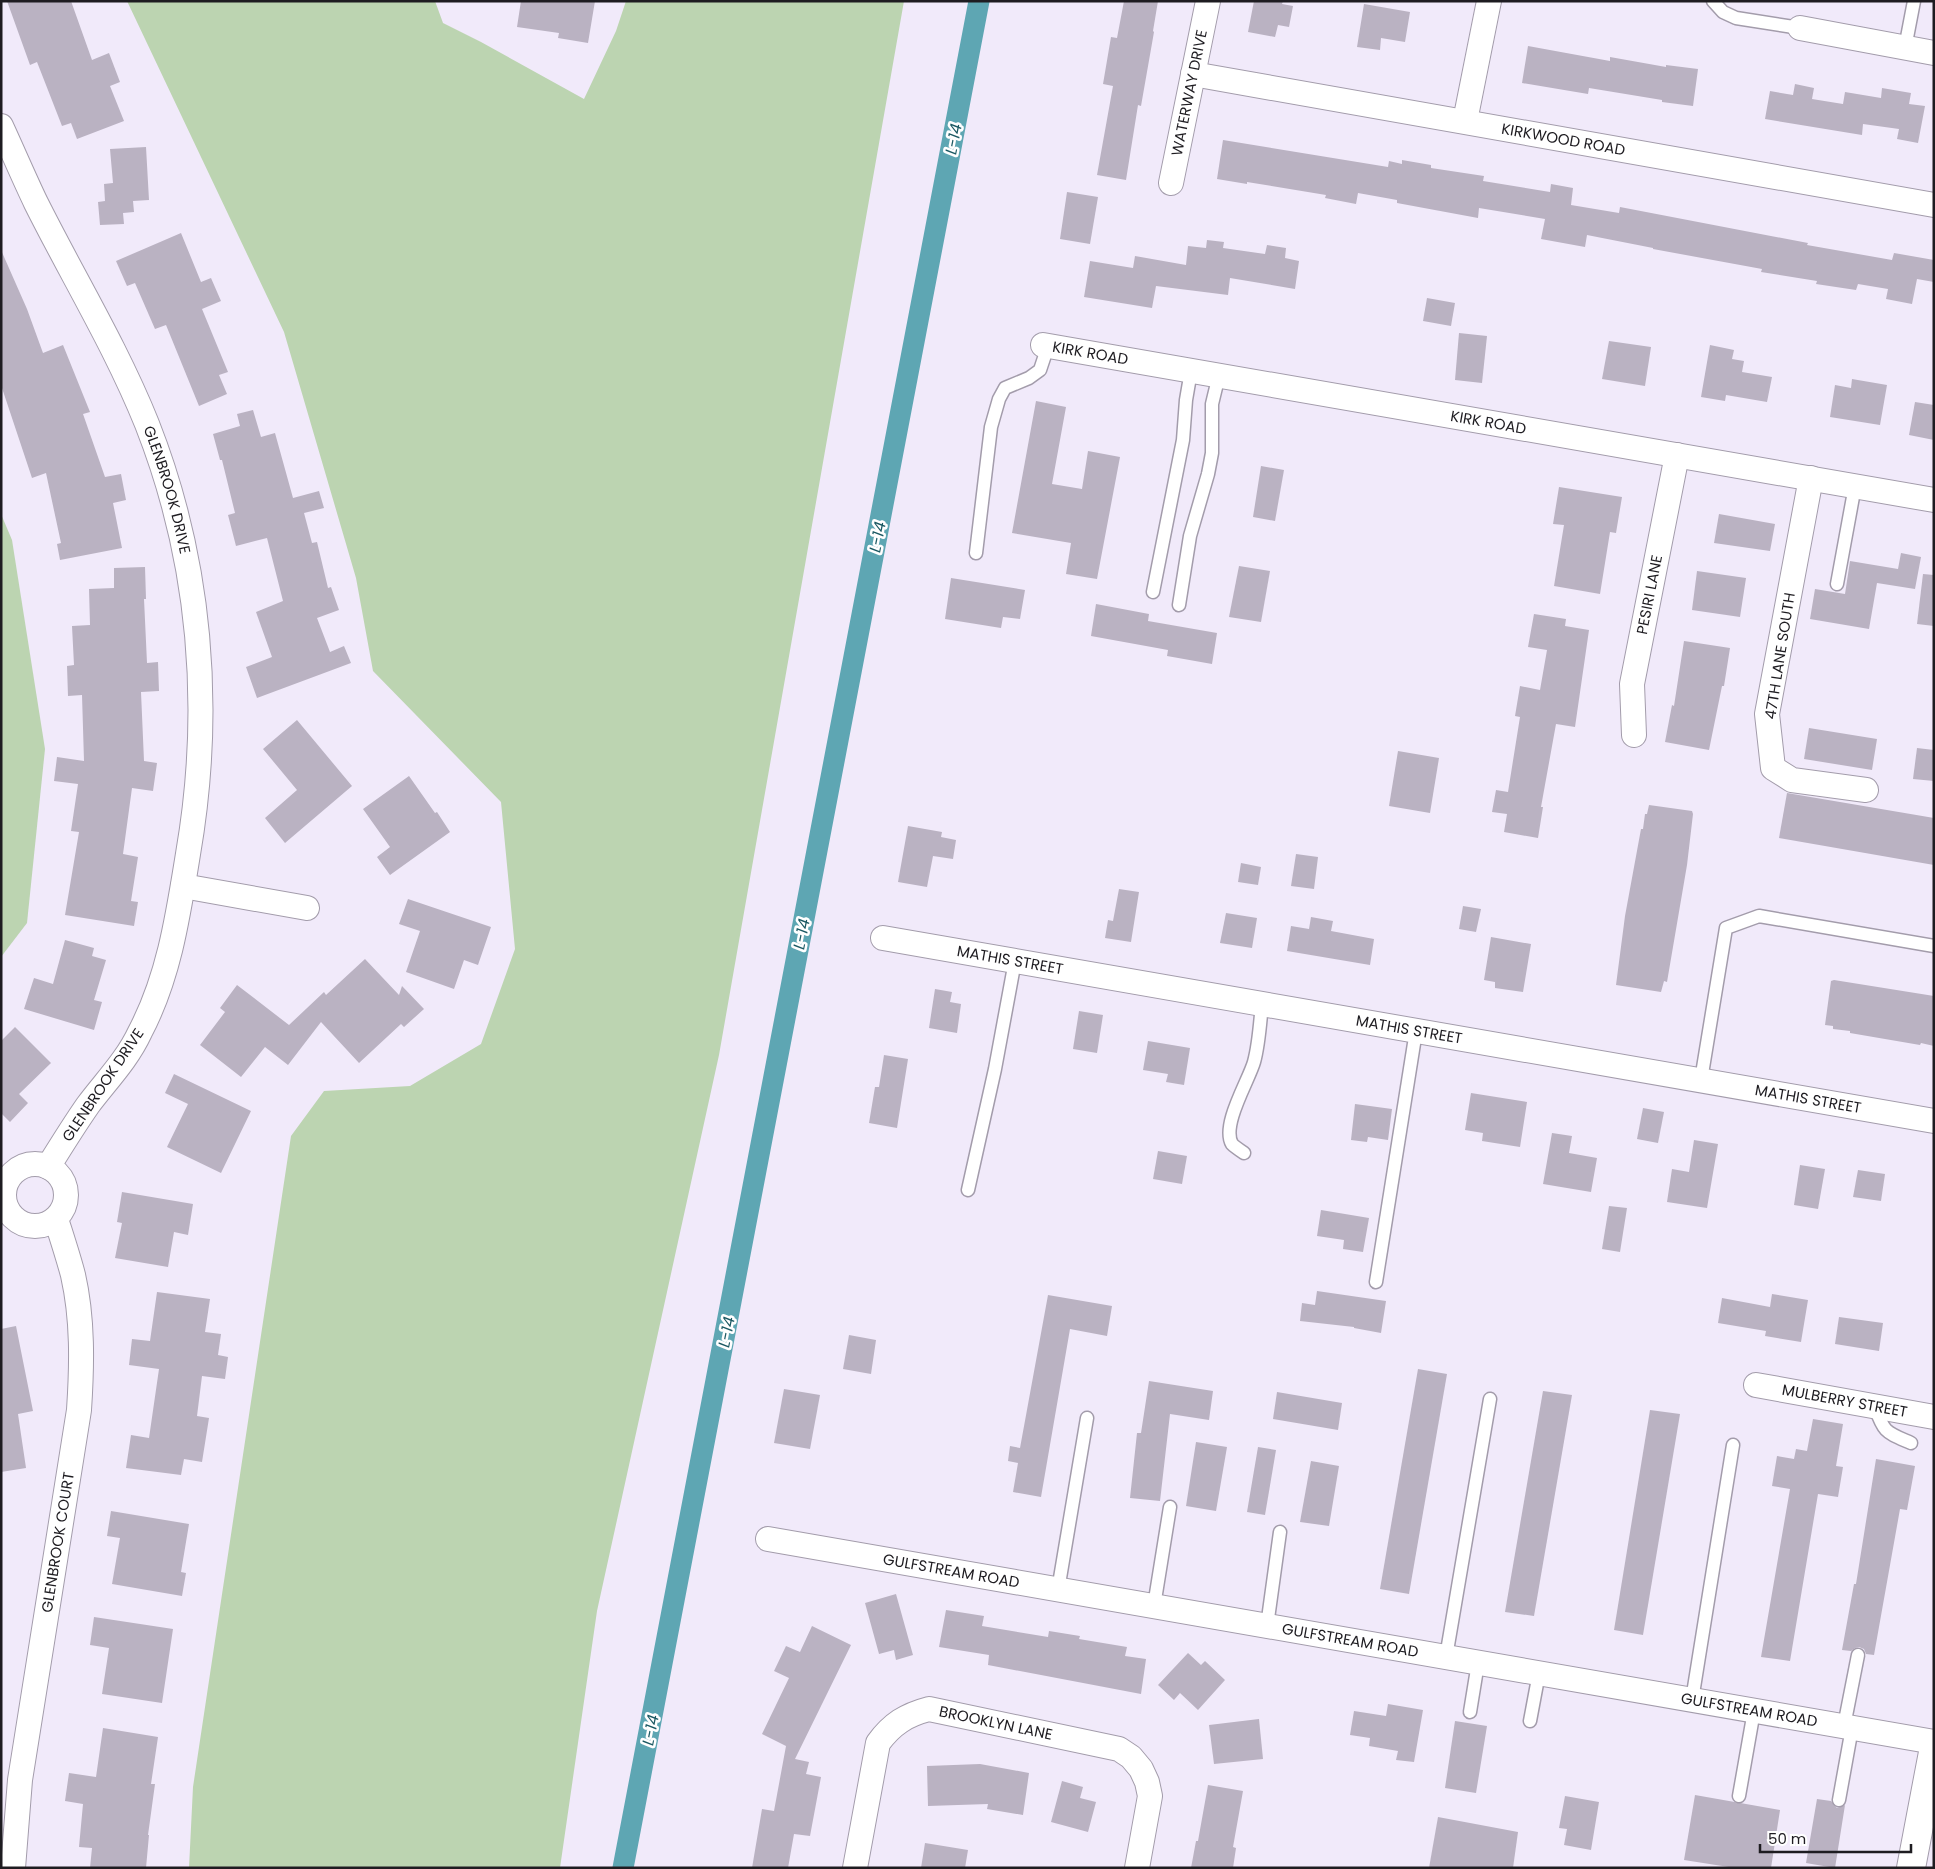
<svg xmlns="http://www.w3.org/2000/svg" width="1935" height="1869" viewBox="0 0 1935 1869" font-family="Poppins,sans-serif">
<style>
.green{fill:#bcd4b1}
.lines{fill:none;stroke-linecap:round;stroke-linejoin:round}
.canal{stroke:#5ea6b3;stroke-width:21}
.building{fill:#bab2c2}
.service-casing{stroke:#a39cab;stroke-width:15}
.minor-casing{stroke:#a39cab;stroke-width:26}
.tertiary-casing{stroke:#a39cab;stroke-width:30}
.service{stroke:#fff;stroke-width:12}
.minor{stroke:#fff;stroke-width:24}
.tertiary{stroke:#fff;stroke-width:28}
.labels{text-anchor:middle;stroke-width:5;stroke-linejoin:round;paint-order:stroke}
.street-label{font-size:15px;fill:#1e1c21;stroke:#fff}
.water-label{font-size:16px;font-style:italic;fill:#1b5963;stroke:#fff}
</style>
<rect width="100%" height="100%" fill="#f1eafa"/>
<!-- green -->
<g class="green">
<path d="M127,1H435L443,23L481,42L584,99L616,31L626,1H904L719,1055L597,1611L560,1868H189L193,1787L291,1136L324,1091L410,1086L481,1044L515,949L501,802L373,671L356,578L284,332Z"/>
<path d="M1,514L12,540L45,749L27,923L1,957Z"/>
</g>
<g class="lines">
<!-- canal -->
<path class="canal" d="M623,1868L979,1"/>
</g>
<!-- building -->
<g class="building">
<path d="M7,1H71L92,60L109,53L120,82L110,86L124,121L77,139L71,123L62,126L37,62L30,65Z"/>
<path d="M521,1H595L588,43L558,38L559,33L517,27Z"/>
<path d="M1124,1H1158L1153,31L1154,32L1141,106L1138,105L1126,180L1097,175L1113,86L1103,84L1111,37L1117,38Z"/>
<path d="M1254,1H1283L1282,4L1293,6L1289,27L1278,25L1275,37L1248,32Z"/>
<path d="M1364,4L1410,12L1405,42L1381,38L1380,50L1357,47Z"/>
<path d="M1528,46L1610,61V57L1666,67V65L1698,69L1693,106L1662,102V100L1589,88L1588,94L1522,83Z"/>
<path d="M1795,84L1814,88L1812,99L1843,104L1845,92L1881,98L1882,88L1911,93L1909,104L1925,106L1918,143L1897,139L1899,129L1863,124L1862,135L1765,119L1770,91L1793,95Z"/>
<path d="M1223,140L1388,167L1389,161L1402,164V160L1431,165V168L1484,176L1483,181L1550,192L1551,184L1573,188L1571,205L1619,213L1620,207L1808,243L1807,245L1892,260L1894,253L1934,260V282L1917,279L1912,304L1886,299L1888,289L1858,284L1856,290L1816,284L1817,281L1761,272L1762,269L1653,249V248L1587,235L1585,247L1541,239L1545,219L1479,208L1478,218L1397,203V200L1358,193L1356,204L1325,198L1326,195L1247,182V184L1217,179Z"/>
<path d="M146,147L149,200L133,201L134,212L123,213L124,224L100,225L98,202L105,201L104,184L113,183L110,149Z"/>
<path d="M1067,192L1098,197L1090,244L1060,239Z"/>
<path d="M181,233L201,282L211,278L221,301L202,309L228,372L219,375L227,394L199,406L166,325L155,329L135,283L127,286L116,261Z"/>
<path d="M1207,240L1224,242L1223,248L1265,254L1267,245L1286,248L1285,258L1299,261L1295,289L1230,278L1228,295L1156,286L1152,308L1084,297L1090,261L1133,268L1135,256L1186,265L1188,246L1206,248Z"/>
<path d="M1,250L27,309L43,353L63,345L90,412L83,414L105,477L121,474L126,500L113,503L122,548L60,560L57,544L61,543L46,473L32,478L1,385Z"/>
<path d="M1427,298L1455,303L1451,326L1423,321Z"/>
<path d="M1459,333L1487,336L1482,383L1455,380Z"/>
<path d="M1609,341L1651,347L1645,386L1602,379Z"/>
<path d="M1710,345L1734,350L1732,359L1744,361L1742,372L1772,377L1767,402L1726,395L1725,401L1701,397Z"/>
<path d="M1852,379L1887,385L1880,425L1830,417L1835,385L1851,388Z"/>
<path d="M1036,401L1066,407L1052,484L1082,489L1088,451L1120,457L1097,579L1066,574L1071,543L1012,533Z"/>
<path d="M1915,402L1934,405V440L1909,435Z"/>
<path d="M253,410L261,437L275,433L293,498L319,491L324,508L304,513L312,543L317,542L328,588L331,587L339,610L317,618L330,652L344,646L351,663L257,698L246,667L272,657L256,612L283,601L267,538L236,546L228,515L235,513L222,460H220L213,434L240,426L237,414Z"/>
<path d="M1261,466L1284,470L1275,521L1253,517Z"/>
<path d="M1559,487L1622,497L1616,533L1610,532L1600,594L1554,586L1564,525L1553,524Z"/>
<path d="M1719,514L1775,524L1770,551L1714,543Z"/>
<path d="M1901,553L1921,557L1915,589L1877,583L1869,629L1810,619L1815,589L1845,594L1850,561L1898,569Z"/>
<path d="M1239,566L1270,571L1261,622L1229,617Z"/>
<path d="M145,567L146,599H144L147,663L158,662L159,691L141,692L144,761L157,763L153,791L132,788L123,854L138,857L131,901L138,902L134,926L65,915L79,832L71,831L78,784L54,781L57,757L84,761L82,695L68,696L67,666L74,665L72,626L90,625L89,589L114,588V568Z"/>
<path d="M1697,571L1746,578L1740,617L1692,610Z"/>
<path d="M1923,574L1934,575V626L1917,624Z"/>
<path d="M951,578L1025,590L1020,619L1003,617L1001,628L945,619Z"/>
<path d="M1096,604L1149,614L1148,621L1217,633L1212,664L1167,656L1168,650L1091,636Z"/>
<path d="M1534,614L1566,619L1565,626L1589,630L1575,727L1556,724L1541,807H1543L1538,838L1504,832L1507,814L1492,812L1496,790L1508,792L1520,717L1515,716L1520,686L1540,690L1547,650L1528,647Z"/>
<path d="M1684,641L1730,648L1724,686H1722L1709,750L1665,742L1672,705L1674,706Z"/>
<path d="M297,720L352,786L285,843L265,818L297,790L263,749Z"/>
<path d="M1809,728L1877,739L1872,770L1804,759Z"/>
<path d="M1917,748L1934,750V781L1913,779Z"/>
<path d="M1398,751L1439,758L1430,813L1389,806Z"/>
<path d="M409,776L435,813L437,812L450,832L390,875L377,857L390,847L363,809Z"/>
<path d="M1787,793L1934,818V865L1779,838Z"/>
<path d="M1649,805L1692,811L1693,814L1687,865L1667,982L1664,981L1661,992L1616,985L1625,916L1641,829H1643L1645,814H1647Z"/>
<path d="M908,826L942,832L941,837L956,840L953,859L933,856L927,887L898,882Z"/>
<path d="M1296,854L1318,857L1314,889L1291,886Z"/>
<path d="M1241,863L1261,867L1258,885L1238,882Z"/>
<path d="M1119,889L1139,892L1131,942L1105,938L1108,920L1113,921Z"/>
<path d="M408,899L491,927L478,965L464,960L454,989L406,972L420,931L399,924Z"/>
<path d="M1463,906L1481,909L1476,932L1459,929Z"/>
<path d="M1226,913L1257,918L1252,948L1220,943Z"/>
<path d="M1311,917L1333,921L1331,931L1374,939L1370,965L1287,951L1291,926L1309,929Z"/>
<path d="M1491,937L1531,944L1523,992L1495,988V982L1484,980Z"/>
<path d="M65,940L94,948L92,956L106,960L94,1000L102,1002L94,1030L24,1009L34,978L53,984Z"/>
<path d="M365,959L399,995L402,986L424,1009L404,1027L401,1024L359,1063L321,1022L288,1065L265,1047L241,1077L200,1045L225,1012L220,1008L237,985L289,1025L324,992L326,995Z"/>
<path d="M1834,980L1934,996V1046L1921,1043L1920,1045L1850,1033V1031L1833,1029V1026L1825,1025L1831,981Z"/>
<path d="M935,989L952,992L950,1002L961,1004L957,1033L929,1028Z"/>
<path d="M1079,1011L1103,1015L1097,1053L1073,1049Z"/>
<path d="M15,1027L51,1063L19,1094L28,1103L10,1122L1,1113V1041Z"/>
<path d="M1148,1041L1190,1048L1184,1085L1166,1082L1168,1074L1143,1070Z"/>
<path d="M884,1055L908,1059L897,1128L869,1123L875,1087H879Z"/>
<path d="M174,1074L251,1111L221,1173L167,1147L188,1104L165,1093Z"/>
<path d="M1471,1093L1527,1102L1520,1147L1482,1141L1483,1133L1465,1130Z"/>
<path d="M1355,1104L1392,1109L1388,1140L1368,1137L1367,1142L1351,1140Z"/>
<path d="M1643,1108L1664,1112L1658,1143L1637,1139Z"/>
<path d="M1552,1133L1572,1136L1569,1153L1597,1158L1591,1192L1543,1184Z"/>
<path d="M1694,1140L1718,1144L1707,1208L1667,1202L1672,1169L1689,1172Z"/>
<path d="M1158,1151L1187,1156L1182,1184L1153,1179Z"/>
<path d="M1800,1165L1825,1169L1818,1209L1794,1205Z"/>
<path d="M1858,1170L1885,1174L1881,1201L1853,1197Z"/>
<path d="M122,1192L193,1204L188,1235L174,1232L168,1267L115,1258L122,1223L117,1222Z"/>
<path d="M1609,1206L1627,1208L1620,1252L1602,1249Z"/>
<path d="M1321,1210L1369,1218L1363,1252L1343,1249L1344,1240L1317,1236Z"/>
<path d="M1317,1291L1386,1301L1381,1333L1354,1328V1327L1300,1321L1302,1303L1315,1305Z"/>
<path d="M157,1292L210,1299L205,1332L221,1334L218,1355L228,1357L225,1379L202,1376L197,1416L209,1418L202,1462L184,1459L181,1475L126,1468L131,1435L149,1438L159,1369L129,1365L132,1339L150,1341Z"/>
<path d="M1772,1294L1808,1300L1801,1342L1765,1336L1766,1331L1718,1323L1722,1298L1770,1307Z"/>
<path d="M1048,1295L1112,1306L1107,1336L1070,1329L1041,1497L1013,1492L1018,1463L1008,1461L1010,1446L1020,1448Z"/>
<path d="M1839,1317L1883,1323L1879,1351L1835,1344Z"/>
<path d="M16,1326L33,1411L18,1414L26,1468L1,1472V1329Z"/>
<path d="M849,1335L876,1340L871,1374L843,1369Z"/>
<path d="M1418,1369L1447,1374L1409,1594L1380,1589Z"/>
<path d="M1149,1381L1213,1391L1209,1420L1170,1414L1160,1501L1130,1498L1137,1433H1141Z"/>
<path d="M784,1389L820,1395L810,1449L774,1443Z"/>
<path d="M1543,1391L1572,1395L1534,1616L1505,1612Z"/>
<path d="M1277,1392L1342,1403L1338,1430L1273,1419Z"/>
<path d="M1650,1410L1680,1414L1643,1635L1614,1630Z"/>
<path d="M1813,1419L1843,1424L1836,1466L1843,1467L1838,1497L1818,1494L1790,1661L1761,1657L1790,1489L1772,1486L1777,1456L1794,1459L1796,1449L1807,1451Z"/>
<path d="M1196,1442L1227,1447L1216,1511L1186,1506Z"/>
<path d="M1258,1447L1276,1450L1265,1515L1247,1512Z"/>
<path d="M1876,1459L1915,1466L1907,1510L1900,1509L1874,1655L1866,1654L1864,1649L1859,1647L1855,1648L1851,1651L1842,1650L1854,1584H1856Z"/>
<path d="M1311,1461L1339,1466L1329,1526L1300,1522Z"/>
<path d="M111,1511L189,1524L181,1572L186,1573L182,1596L112,1584L120,1538L107,1536Z"/>
<path d="M896,1594L913,1655L896,1660L894,1650L879,1654L865,1603Z"/>
<path d="M946,1610L984,1616L982,1626L1048,1637L1049,1631L1080,1636L1079,1639L1127,1647L1125,1656L1146,1659L1141,1694L988,1665L989,1655L939,1647Z"/>
<path d="M94,1617L173,1629L162,1703L102,1694L109,1648L90,1645Z"/>
<path d="M812,1626L851,1645L795,1759L809,1762L806,1774L821,1777L810,1836L794,1834L788,1868H752L762,1809L774,1811L786,1746L762,1734L789,1678L774,1671L786,1646L800,1652Z"/>
<path d="M1188,1653L1201,1665L1205,1661L1225,1680L1198,1710L1180,1693L1174,1700L1158,1685Z"/>
<path d="M1388,1704L1423,1710L1414,1762L1396,1760L1398,1751L1369,1746L1370,1738L1350,1735L1354,1711L1386,1716Z"/>
<path d="M1259,1719L1263,1759L1214,1764L1209,1725Z"/>
<path d="M1455,1721L1487,1726L1476,1793L1445,1788Z"/>
<path d="M103,1728L158,1737L151,1784H155L148,1835H149L146,1868H90L92,1848L79,1847L83,1804L65,1801L69,1773L96,1777Z"/>
<path d="M980,1764L1029,1773L1023,1815L987,1809L988,1804L928,1806L927,1766Z"/>
<path d="M1062,1781L1083,1787L1080,1798L1096,1802L1088,1832L1051,1822Z"/>
<path d="M1208,1785L1243,1791L1233,1847L1236,1848L1233,1868H1191L1196,1841H1198Z"/>
<path d="M1695,1795L1780,1810L1771,1868H1735L1684,1860Z"/>
<path d="M1565,1796L1599,1802L1591,1850L1564,1845L1567,1829L1559,1828Z"/>
<path d="M1817,1799L1831,1801L1837,1808L1845,1805L1835,1868L1806,1863Z"/>
<path d="M1438,1817L1518,1832L1513,1868H1429Z"/>
<path d="M925,1843L968,1850L965,1868H921Z"/>
</g>
<g class="lines">
<defs>
<g id="service">
<path d="M1713,1L1723,12L1736,18L1800,28"/>
<path d="M1905,48L1914,1"/>
<path d="M976,553L991,427L999,399L1005,388L1029,378L1040,370L1048,346"/>
<path d="M1837,584L1855,486"/>
<path d="M1153,592L1183,440L1186,400L1191,371"/>
<path d="M1179,605L1190,536L1208,474L1212,453V404L1219,375"/>
<path d="M1701,1080L1726,928L1759,916L1934,946"/>
<path d="M1244,1153C1241,1151 1235,1147 1232,1144C1221,1125 1249,1080 1254,1062C1259,1044 1260,1023 1262,1004"/>
<path d="M968,1190L995,1069L1015,961"/>
<path d="M1376,1282L1416,1031"/>
<path d="M1875,1407C1884,1433 1886,1432 1911,1443"/>
<path d="M1058,1590L1087,1418"/>
<path d="M1154,1606L1170,1507"/>
<path d="M1267,1626L1280,1532"/>
<path d="M1446,1657L1490,1399"/>
<path d="M1692,1700L1733,1445"/>
<path d="M1470,1712L1478,1663"/>
<path d="M1530,1721L1539,1673"/>
<path d="M1844,1726L1858,1655"/>
<path d="M1739,1796L1754,1711"/>
<path d="M1839,1800L1852,1728"/>
</g>
<g id="minor">
<path d="M1800,28L1934,53"/>
<path id="s1" d="M1193,74L1934,205"/>
<path d="M1465,121L1489,1"/>
<path id="s2" d="M1,126C13,152 24,178 36,203C73,277 116,347 147,424C201,561 213,709 188,854C178,916 169,977 140,1032C127,1060 106,1081 88,1105C74,1125 61,1146 48,1167"/>
<path id="s3" d="M1171,183L1208,1"/>
<path id="s4" d="M1043,345L1934,500"/>
<path d="M1811,478L1767,714L1773,768L1792,780L1866,790"/>
<path id="s5" d="M1634,735L1632,684L1677,455"/>
<path d="M183,886L307,908"/>
<path id="s6" d="M883,938L1934,1121"/>
<circle cx="35" cy="1195" r="31"/>
<path id="s7" d="M1756,1385L1934,1417"/>
<path id="s8" d="M768,1539L1934,1742"/>
<path id="s9" d="M13,1868L20,1780L79,1410C82,1365 83,1319 73,1275C68,1256 62,1238 56,1219"/>
<path id="s10" d="M855,1868L878,1743C892,1724 906,1715 929,1709L1119,1749L1131,1757L1141,1769L1147,1782L1150,1796L1137,1868"/>
</g>
<path id="tertiary" d="M1911,1868L1934,1747"/>
</defs>
<!-- service casing -->
<use href="#service" class="service-casing"/>
<!-- minor casing -->
<use href="#minor" class="minor-casing"/>
<!-- tertiary casing -->
<use href="#tertiary" class="tertiary-casing"/>
<!-- service -->
<use href="#service" class="service"/>
<!-- minor -->
<use href="#minor" class="minor"/>
<!-- tertiary -->
<use href="#tertiary" class="tertiary"/>
</g>
<g class="labels">
<!-- street labels -->
<g class="street-label">
<text dy="5" stroke="none"><textPath href="#s3" startOffset="92">WATERWAY DRIVE</textPath></text>
<text dy="5" stroke="none"><textPath href="#s1" startOffset="376">KIRKWOOD ROAD</textPath></text>
<text dy="5" stroke="none"><textPath href="#s4" startOffset="48">KIRK ROAD</textPath></text>
<text dy="5" stroke="none"><textPath href="#s4" startOffset="452">KIRK ROAD</textPath></text>
<text dy="5" stroke="none"><textPath href="#s2" startOffset="401">GLENBROOK DRIVE</textPath></text>
<text dy="5" stroke="none"><textPath href="#s5" startOffset="142">PESIRI LANE</textPath></text>
<text transform="translate(1780 656) rotate(-81)" y="5">47TH LANE SOUTH</text>
<text dy="5" stroke="none"><textPath href="#s6" startOffset="129">MATHIS STREET</textPath></text>
<text dy="5" stroke="none"><textPath href="#s6" startOffset="534">MATHIS STREET</textPath></text>
<text transform="translate(103 1085) rotate(-56)" y="5">GLENBROOK DRIVE</text>
<text dy="5" stroke="none"><textPath href="#s6" startOffset="939">MATHIS STREET</textPath></text>
<text dy="5" stroke="none"><textPath href="#s7" startOffset="90">MULBERRY STREET</textPath></text>
<text dy="5" stroke="none"><textPath href="#s9" startOffset="329">GLENBROOK COURT</textPath></text>
<text dy="5" stroke="none"><textPath href="#s8" startOffset="186">GULFSTREAM ROAD</textPath></text>
<text dy="5" stroke="none"><textPath href="#s8" startOffset="591">GULFSTREAM ROAD</textPath></text>
<text dy="5" stroke="none"><textPath href="#s8" startOffset="996">GULFSTREAM ROAD</textPath></text>
<text dy="5" stroke="none"><textPath href="#s10" startOffset="258">BROOKLYN LANE</textPath></text>
</g>
<!-- water labels -->
<g class="water-label">
<text transform="translate(953 139) rotate(-79)" y="6">L-14</text>
<text transform="translate(877 537) rotate(-79)" y="6">L-14</text>
<text transform="translate(801 934) rotate(-79)" y="6">L-14</text>
<text transform="translate(726 1332) rotate(-79)" y="6">L-14</text>
<text transform="translate(650 1730) rotate(-79)" y="6">L-14</text>
</g>
</g>
<!-- border -->
<rect width="1935" height="1869" fill="none" stroke="#1e1c21" stroke-width="5"/>
<!-- scale -->
<path d="M1760 1844v8h151v-8" fill="none" stroke="#1e1c21" stroke-width="2.5"/>
<text x="1768" y="1844" font-size="15" fill="#1e1c21" stroke="#ffffff" stroke-width="4" paint-order="stroke">50 m</text>
</svg>
